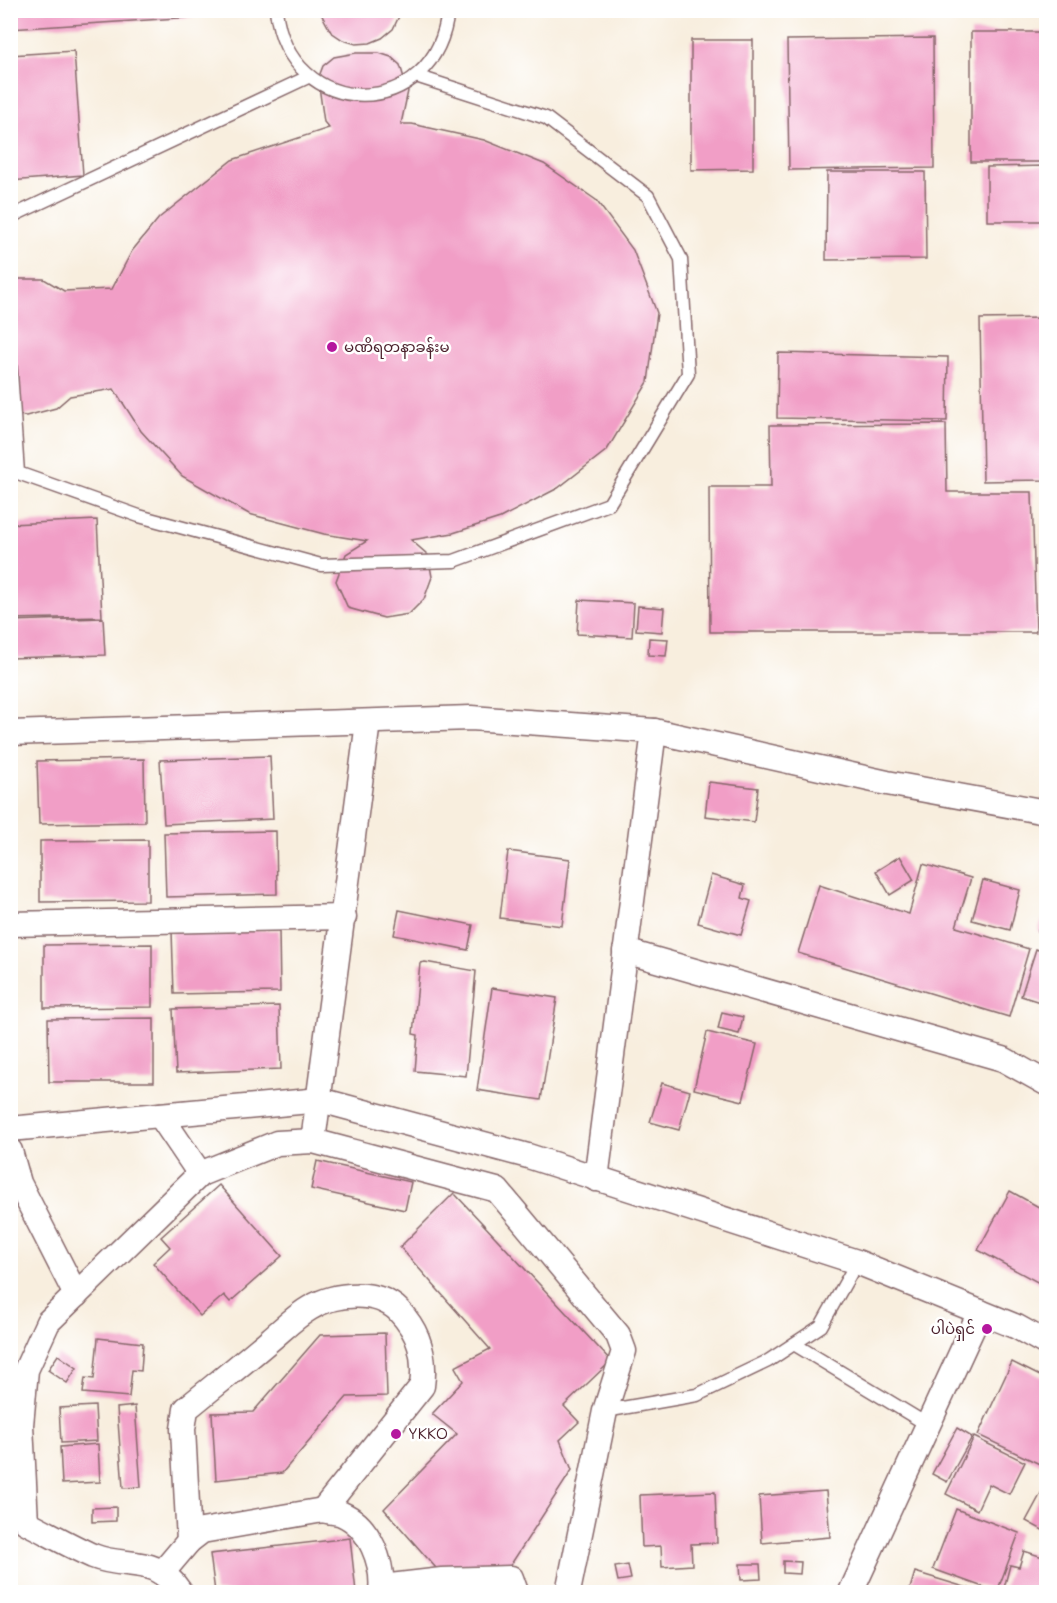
<svg xmlns="http://www.w3.org/2000/svg" width="1057" height="1603" viewBox="0 0 1057 1603" font-family="Mali,'Noto Sans Myanmar',sans-serif">
<style>
.building{fill:#f19ec6}
.lines{fill:none;stroke-linecap:round;stroke-linejoin:round}
.service-casing{stroke:#87676a;stroke-width:15}
.minor-casing{stroke:#87676a;stroke-width:27}
.service{stroke:#fff;stroke-width:12}
.minor{stroke:#fff;stroke-width:24}
.poi-dot{fill:#b5179e;stroke:#fff;stroke-width:2}
.labels{text-anchor:middle;stroke-width:5;stroke-linejoin:round;paint-order:stroke}
.poi-label{font-size:15px;fill:#4a1f2b;stroke:#fff;text-anchor:start}
</style>
<rect width="100%" height="100%" fill="#fff"/>
<filter id="ink" filterUnits="userSpaceOnUse"><feTurbulence type="fractalNoise" baseFrequency=".0167" numOctaves="2"/><feDisplacementMap in="SourceGraphic" scale="12" xChannelSelector="R" yChannelSelector="G"/><feConvolveMatrix kernelMatrix="1 2 1 2 8 2 1 2 1" color-interpolation-filters="sRGB"/></filter>
<filter id="wash" filterUnits="userSpaceOnUse"><feTurbulence type="fractalNoise" baseFrequency=".008" numOctaves="4" result="noise"/><feDisplacementMap in="SourceGraphic" scale="24" xChannelSelector="R" yChannelSelector="G"/><feGaussianBlur stdDeviation="1.35" result="paint"/><feColorMatrix in="noise" values="0 0 0 0 0 0 0 0 0 0 0 0 0 0 0 0 0 1.4 0 .05"/><feComposite in="paint" operator="in"/></filter>
<g filter="url(#wash)">
<rect width="100%" height="100%" fill="#f8eede"/>
<g id="blocks">
<!-- building -->
<g class="building">
<path d="M10,10H193V17L10,29Z"/>
<path d="M319,10H402L393,29L382,38L370,43L356,44L343,40L331,32Z"/>
<rect x="971" y="32" width="75" height="130"/>
<path d="M933,38L934,168L789,170L787,40Z"/>
<path d="M691,40H753V169L691,170Z"/>
<path d="M74,51L83,175L10,181V55Z"/>
<path d="M356,53H379L391,57L400,65L408,91L401,124H412L484,140L544,164L596,200L633,250L657,313L648,382L607,450L558,488L500,518L453,533L411,540L428,555L432,577L424,599L409,614L384,618L348,608L336,581L346,554L367,541L324,534L249,514L182,476L141,431L114,389L70,396L56,408L26,416L10,414V279H44L64,291L112,289L132,251L159,218L232,160L329,128L324,122L318,79L323,66L334,57Z"/>
<path d="M1046,166V221H987V167Z"/>
<path d="M827,172H925L926,259L826,260Z"/>
<path d="M1046,318V480L983,481L980,319Z"/>
<path d="M778,353L948,357L947,421L777,418Z"/>
<path d="M946,424L947,492H1032L1036,632H710L709,487H771L770,425Z"/>
<path d="M97,520L102,617L10,619V524Z"/>
<path d="M579,600L634,603L632,637L577,634Z"/>
<path d="M638,606L664,608L662,632L636,630Z"/>
<path d="M103,618L105,655L10,658V621Z"/>
<path d="M649,638L668,639L666,656L648,655Z"/>
<path d="M270,756L273,819L164,824L160,760Z"/>
<path d="M144,759L145,822L39,824L37,761Z"/>
<path d="M709,782L758,788L754,822L705,816Z"/>
<path d="M276,831L277,894L166,897L164,833Z"/>
<path d="M148,840V901L40,902V841Z"/>
<path d="M508,851L570,859L562,926L500,918Z"/>
<path d="M900,856L914,880L890,895L876,871Z"/>
<path d="M923,864L971,878L956,927L1029,949L1009,1017L798,953L819,885L909,914Z"/>
<path d="M711,875L745,885L742,898L751,901L741,935L698,923Z"/>
<path d="M983,880L1020,890L1010,930L972,920Z"/>
<path d="M399,910L473,925L468,950L394,935Z"/>
<path d="M1046,912V935L1038,931Z"/>
<path d="M279,930L280,992L174,994L172,931Z"/>
<path d="M152,944V1007L44,1008V945Z"/>
<path d="M1036,949L1046,953V1004L1021,996Z"/>
<path d="M425,962L476,971L466,1076L415,1071L418,1035L413,1034L420,963Z"/>
<path d="M492,988L557,998L541,1100L477,1090Z"/>
<path d="M279,1006L281,1069L176,1073L173,1009Z"/>
<path d="M722,1012L743,1017L739,1034L718,1029Z"/>
<path d="M154,1018V1082H49L48,1019Z"/>
<path d="M707,1032L757,1044L743,1101L694,1089Z"/>
<path d="M662,1083L690,1091L679,1130L650,1122Z"/>
<path d="M317,1161L411,1182L405,1210L311,1189Z"/>
<path d="M219,1185L282,1256L230,1302L224,1295L200,1316L153,1263L170,1247L161,1237Z"/>
<path d="M1010,1191L1046,1211V1273L1041,1284L978,1250Z"/>
<path d="M454,1193L611,1361L564,1406L579,1422L560,1440L572,1470L508,1569L436,1568L384,1509L457,1434L432,1414L463,1381L455,1367L490,1349L400,1247Z"/>
<path d="M385,1333L387,1396L347,1397L282,1473L216,1480L212,1413L253,1412L320,1335Z"/>
<path d="M98,1338L143,1343L141,1371L132,1370L129,1397L83,1393L85,1378L94,1379Z"/>
<path d="M58,1355L77,1368L67,1383L48,1370Z"/>
<path d="M1012,1362L1046,1379V1467L978,1435Z"/>
<path d="M95,1406L97,1441L61,1443L59,1408Z"/>
<path d="M135,1406L141,1487L123,1488L117,1408Z"/>
<path d="M957,1428L972,1437L947,1482L932,1474Z"/>
<path d="M974,1437L1025,1462L1009,1494L989,1484L977,1510L946,1494Z"/>
<path d="M98,1444L100,1482L62,1484L60,1447Z"/>
<path d="M1046,1484V1532L1026,1521Z"/>
<path d="M826,1491L830,1537L762,1543L759,1496Z"/>
<path d="M715,1492L717,1543L691,1544L692,1565L662,1567L661,1546L642,1547L640,1495Z"/>
<path d="M116,1507V1521L92,1522V1508Z"/>
<path d="M956,1509L1019,1533L997,1592L933,1569Z"/>
<path d="M350,1538L356,1592H215L210,1554Z"/>
<path d="M1024,1551L1046,1558V1592H1003L1010,1565L1019,1567Z"/>
<path d="M783,1561L801,1562L800,1574L783,1573Z"/>
<path d="M740,1564H760L761,1579L741,1580Z"/>
<path d="M628,1565L631,1579L618,1581L615,1567Z"/>
<path d="M915,1572L981,1592H909Z"/>
</g>
</g>
</g>
<g filter="url(#ink)">
<use href="#blocks" fill-opacity="0" stroke="#87676a" stroke-width="1.5"/>
<g class="lines">
<defs>
<g id="service">
<path d="M276,10C289,123 437,123 448,10"/>
<path d="M10,217L308,77"/>
<path d="M10,358L18,473L139,516L321,565L454,561L609,504L688,374L681,259L648,196L546,118L416,76"/>
<path d="M794,1344L928,1425"/>
<path d="M605,1411L697,1395L768,1361L821,1326L857,1262"/>
</g>
<g id="minor">
<path d="M10,733L471,718L654,731L887,783L1046,812"/>
<path d="M10,924L344,917"/>
<path d="M625,951L1003,1059L1046,1083"/>
<path d="M160,1115L200,1174"/>
<path d="M10,1129L320,1100L528,1156L857,1262L1017,1327L1046,1343"/>
<path d="M313,1141L368,722"/>
<path d="M10,1151L19,1183L76,1295"/>
<path d="M596,1179L654,731"/>
<path d="M189,1541L183,1429L186,1409C214,1386 243,1363 271,1339C283,1329 296,1316 310,1308C335,1293 377,1289 399,1311C420,1333 426,1357 422,1386L323,1510"/>
<path d="M162,1573L189,1541L202,1531L323,1510C329,1512 337,1512 342,1514C370,1526 384,1564 381,1592"/>
<path d="M382,1587L442,1580L511,1578L516,1592"/>
<path d="M180,1592C154,1553 128,1570 93,1556C70,1546 48,1533 26,1522L21,1425L26,1370L48,1322L200,1174L277,1143L313,1141L497,1190L618,1335L624,1351L605,1411L568,1592"/>
<path d="M851,1592L980,1312"/>
</g>
</defs>
<!-- service casing -->
<use href="#service" class="service-casing"/>
<!-- minor casing -->
<use href="#minor" class="minor-casing"/>
<!-- service -->
<use href="#service" class="service"/>
<!-- minor -->
<use href="#minor" class="minor"/>
</g>
</g>
<!-- markers -->
<g class="poi-dot">
<circle cx="332" cy="347" r="6"/>
<circle cx="987" cy="1329" r="6"/>
<circle cx="396" cy="1434" r="6"/>
</g>
<g class="labels">
<!-- poi labels -->
<g class="poi-label">
<text x="344" y="352">မဏိရတနာခန်းမ</text>
<text x="975" y="1334" text-anchor="end">ပါပဲရှင်</text>
<text x="408" y="1439">YKKO</text>
</g>
</g>
<!-- margin -->
<rect width="1057" height="1603" fill="none" stroke="#fff" stroke-width="36"/>
</svg>
